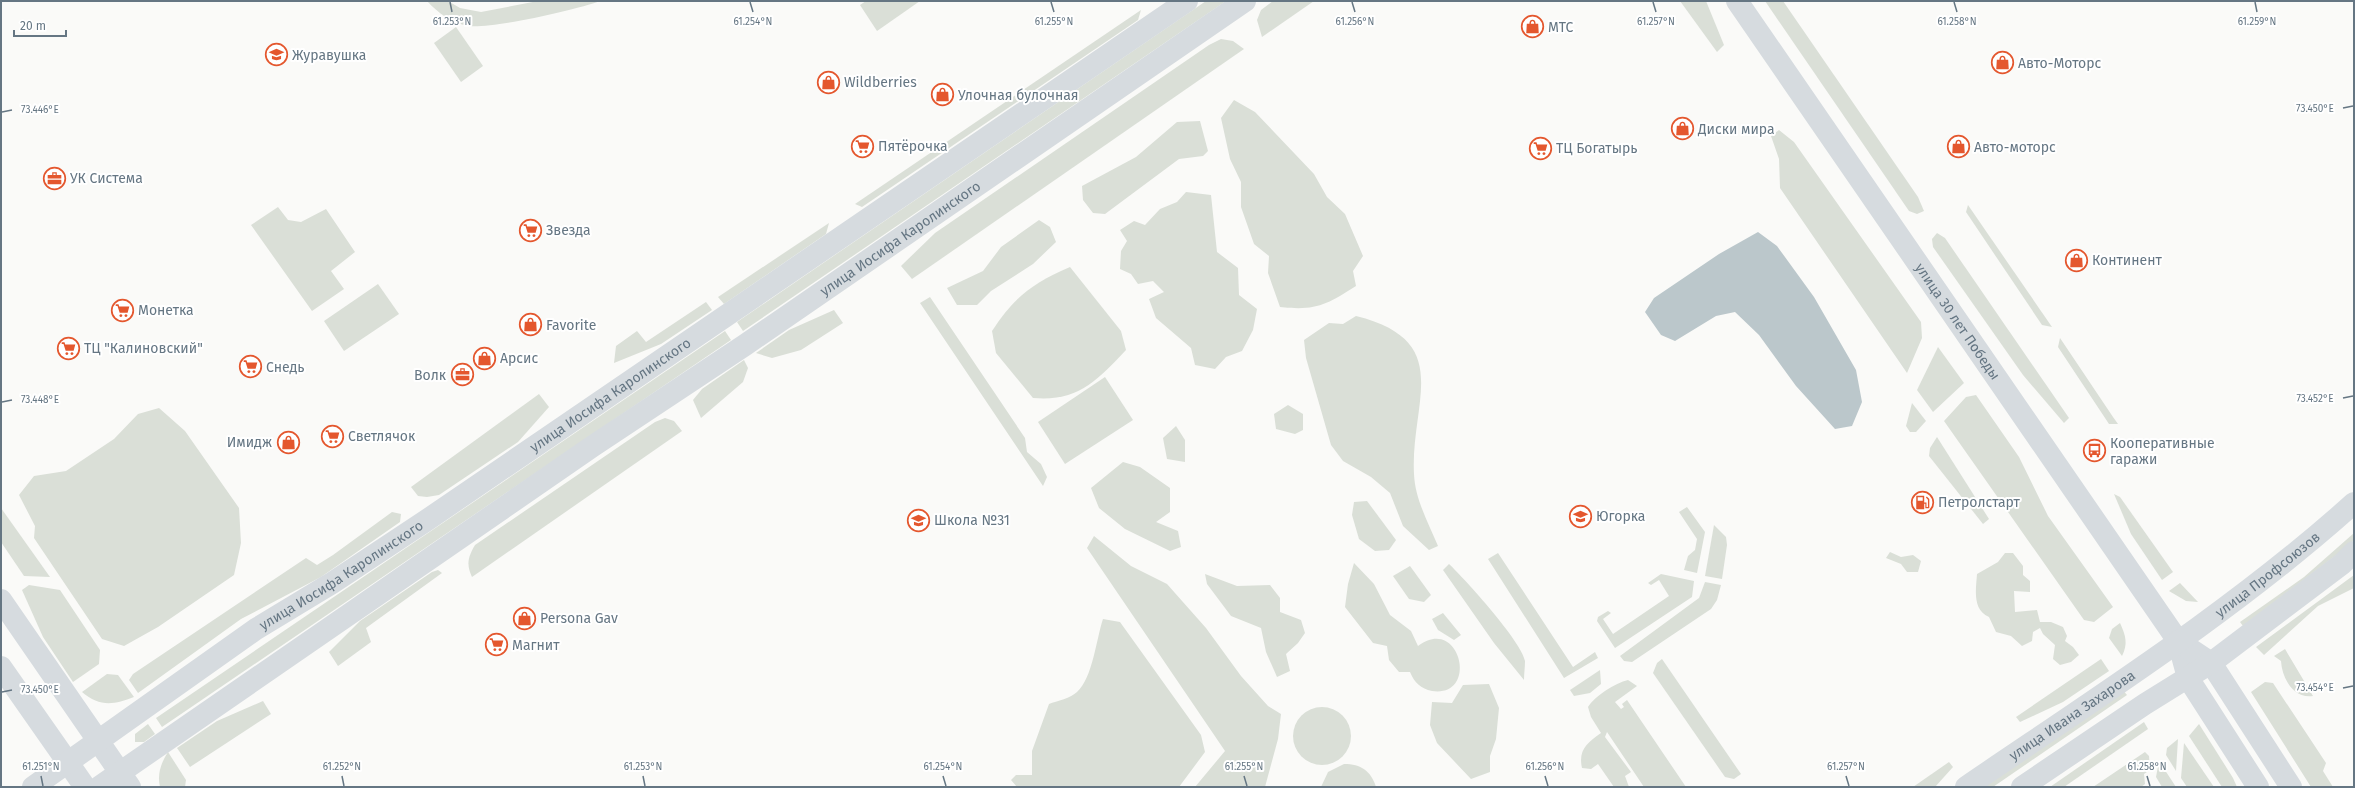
<svg xmlns="http://www.w3.org/2000/svg" width="2355" height="788" viewBox="0 0 2355 788" font-family="'Fira Sans',sans-serif">
<style>
.green{fill:#dadfd7}
.water{fill:#bbc7cb}
.lines{fill:none;stroke-linecap:round;stroke-linejoin:round}
.major{stroke:#d6dbdf;stroke-width:22}
.ticks{fill:none;stroke:#657683;stroke-width:1.5}
.labels{text-anchor:middle;stroke-width:4;stroke-linejoin:round;paint-order:stroke}
.poi-label{font-size:14px;fill:#657683;stroke:#fff;text-anchor:start}
.street-label{font-size:14px;fill:#657683;stroke:#fff}
.ticks-label{font-size:10px;text-anchor:middle;fill:#657683;stroke:#fff;stroke-width:4;stroke-linejoin:round;paint-order:stroke}
</style>
<rect width="100%" height="100%" fill="#fafaf8"/>
<!-- green -->
<g class="green">
<path d="M427,1H448L460,8L481,12L538,1H600C576,10 492,29 468,26C452,23 438,13 427,1Z"/>
<path d="M866,1H920L877,31L860,5Z"/>
<path d="M1206,1H1226L743,331L737,322Z"/>
<path d="M1273,1H1314L1262,37L1257,20L1261,10Z"/>
<path d="M1680,1H1706L1724,45L1717,52Z"/>
<path d="M1765,1H1783L1918,197L1924,211L1917,214L1909,211Z"/>
<path d="M1141,10L1138,20L862,207L855,204Z"/>
<path d="M456,27L483,66L461,82L434,43Z"/>
<path d="M1221,39L1233,41L1244,49L912,279L901,266L935,233L1209,45Z"/>
<path d="M1234,100L1255,112L1314,174L1327,197L1345,214L1363,256L1353,271L1356,286C1326,305 1316,311 1280,307L1268,273L1269,256L1254,244L1241,207V182L1230,159L1221,118Z"/>
<path d="M1200,121L1208,151L1203,156L1179,159L1105,214L1093,213L1083,200L1082,186L1136,157L1177,122Z"/>
<path d="M1779,130L1794,142L1921,322L1922,338L1907,373L1780,188L1779,159L1771,136Z"/>
<path d="M1186,192L1211,195L1217,252L1238,268L1239,295L1257,309L1253,330L1242,351L1226,357L1215,369L1195,365L1191,348L1156,318L1149,299L1164,292L1153,281L1138,284L1131,274L1120,269L1121,251L1127,241L1120,230L1134,221L1145,225L1160,209L1177,202Z"/>
<path d="M1968,205L2052,327L2042,325L1966,212Z"/>
<path d="M278,207L288,220L301,222L326,209L355,252L331,271L344,289L312,311L251,225Z"/>
<path d="M1039,220L1050,227L1056,242L1033,264L991,291L977,305H957L947,288L983,271L1001,247Z"/>
<path d="M829,223L826,234L724,304L718,297Z"/>
<path d="M1937,233L1945,238L2069,418L2064,423L2023,375L1933,247L1932,239Z"/>
<path d="M1070,267L1121,331L1126,350C1097,381 1077,402 1033,398L996,353L992,331C1014,297 1033,283 1070,267Z"/>
<path d="M378,284L399,314L344,351L324,321Z"/>
<path d="M930,297L1025,438L1027,452L1041,464L1047,477L1043,486L920,303Z"/>
<path d="M706,302L712,310L661,344L614,363L616,346L637,331L646,342Z"/>
<path d="M834,310L843,323L801,350L772,358L756,353L789,330Z"/>
<path d="M1356,316C1456,341 1410,402 1414,474C1415,499 1428,522 1438,546L1429,550L1403,526L1390,493L1371,477L1343,461L1331,445L1306,358L1304,340L1329,323L1343,324Z"/>
<path d="M725,331L731,340L162,727L156,718Z"/>
<path d="M2060,338L2113,417L2118,424H2109L2058,347Z"/>
<path d="M1938,347L1964,383L1933,412L1917,390Z"/>
<path d="M744,360L748,368L743,382L701,418L693,400L702,389Z"/>
<path d="M1105,377L1133,420L1065,464L1038,422Z"/>
<path d="M539,394L549,407L518,442L439,495L427,497L418,496L411,487Z"/>
<path d="M1976,395L2019,457L2048,516L2113,607L2094,622L2084,620L1944,421L1966,397Z"/>
<path d="M1912,403L1926,421L1916,432H1910L1906,426Z"/>
<path d="M1288,405L1303,414V430L1295,434L1276,429L1274,414Z"/>
<path d="M159,408L185,431L239,508L241,543L234,575L158,627L124,646L102,639L34,538L35,526L19,495L34,476L66,471L114,439L138,414Z"/>
<path d="M665,418L674,421L682,431L472,577C466,564 468,557 475,545L655,422Z"/>
<path d="M1176,426L1185,440V462L1167,459L1163,438Z"/>
<path d="M1937,437L1989,519L1983,524L1929,456L1930,448Z"/>
<path d="M1123,462L1140,467L1170,488V512L1156,522L1178,531L1181,547L1170,551L1125,529L1099,508L1091,488Z"/>
<path d="M2114,494L2120,497L2173,572L2162,580L2131,534Z"/>
<path d="M1367,501L1396,540L1389,550L1375,551L1359,539L1352,515L1354,502Z"/>
<path d="M1687,507L1705,532L1697,573L1684,570L1688,556L1695,550L1697,539L1679,512Z"/>
<path d="M1,508L50,577L24,576L1,542Z"/>
<path d="M392,512L401,514L400,522L321,577L241,619L138,693L129,680L133,674L306,558L317,565L333,555Z"/>
<path d="M1714,525L1726,537L1727,545L1722,579L1705,576Z"/>
<path d="M2354,533V540L2347,547L2243,626L2240,622L2304,577Z"/>
<path d="M1094,536L1131,566L1167,584L1206,628L1241,676L1268,706L1281,714L1278,739L1265,787H1195L1225,751L1087,548Z"/>
<path d="M1890,552L1901,557L1913,555L1921,561L1918,572H1907L1901,564L1886,558Z"/>
<path d="M1498,553L1573,667L1595,652L1598,658L1564,678L1488,559Z"/>
<path d="M2005,553H2013L2023,566V575L2030,581V592L2014,591L2015,612L2037,610L2040,622H2051L2063,627L2067,636L2065,641L2073,647L2079,655L2071,662L2060,665L2053,659L2055,645L2043,634L2040,628L2033,632L2032,641L2022,646L2011,636L1996,632L1989,617C1972,610 1976,589 1977,574L1998,562Z"/>
<path d="M1354,563L1374,584L1390,615L1411,631L1418,646C1460,614 1480,698 1432,691C1421,689 1414,682 1410,672H1399L1389,660L1387,646L1373,643L1345,607L1348,584Z"/>
<path d="M1449,564C1465,579 1522,642 1525,661C1525,667 1524,674 1524,680L1494,643L1443,570Z"/>
<path d="M1410,566L1431,595L1424,602L1409,599L1393,576Z"/>
<path d="M438,570L442,573L366,628L371,642L338,666L329,652L360,621L432,572Z"/>
<path d="M1205,574L1237,586L1270,585L1280,598V612L1301,620L1305,633L1298,643L1286,654L1290,671L1277,677L1266,652L1261,628L1231,616L1207,584Z"/>
<path d="M1661,574L1694,581L1692,597L1615,648L1597,621L1598,617L1608,611L1611,613L1603,619L1613,634L1669,596L1659,580L1651,585L1648,583Z"/>
<path d="M2354,575V588L2318,606L2264,655L2256,647Z"/>
<path d="M1705,582L1721,585L1717,600L1711,609L1632,662L1624,661L1620,656L1699,598Z"/>
<path d="M2180,583L2198,602L2186,601L2169,591Z"/>
<path d="M29,585L60,590L100,650L99,664L73,682L43,637L22,590Z"/>
<path d="M1443,613L1461,635L1454,640L1438,630L1432,619Z"/>
<path d="M1103,619L1120,622L1201,735L1205,752L1179,787H1017L1011,780L1016,775H1032V751L1049,704C1057,701 1071,698 1077,692C1093,677 1096,640 1103,619Z"/>
<path d="M2120,623C2126,636 2128,644 2122,656L2109,638L2112,629Z"/>
<path d="M2285,649L2313,696C2293,699 2282,678 2281,661L2274,656Z"/>
<path d="M1662,659L1741,774L1734,779L1725,777L1653,673L1657,663Z"/>
<path d="M2101,659L2109,671L2063,702L2020,722L2016,717Z"/>
<path d="M1600,670L1601,684L1590,693L1574,696L1570,690Z"/>
<path d="M107,674L118,675L134,697C114,705 99,707 82,692Z"/>
<path d="M1628,680L1637,686L1615,702L1621,709L1624,707L1622,704L1627,700L1686,787H1644L1607,732L1605,737L1631,772L1625,776L1629,787H1614L1598,764L1591,769L1582,768C1578,750 1587,743 1601,733L1591,717L1588,707C1595,696 1615,683 1628,680Z"/>
<path d="M2265,682L2273,683L2326,763L2323,771L2333,787H2311L2251,692Z"/>
<path d="M1489,684L1499,708L1496,739L1490,756V772L1471,779L1437,743L1430,725L1432,702L1452,703L1463,685Z"/>
<path d="M2122,689L2127,695L1993,787H1980Z"/>
<path d="M263,701L271,714L190,767L177,748L217,721Z"/>
<circle cx="1322" cy="736" r="29"/>
<path d="M2144,722L2148,729L2064,787H2050Z"/>
<path d="M148,724L155,734L144,742H135V734Z"/>
<path d="M2199,724L2233,778L2237,787H2222L2189,736Z"/>
<path d="M2178,739L2176,771L2166,755L2167,748Z"/>
<path d="M2184,743L2214,787H2187L2181,778Z"/>
<path d="M168,752L186,780L185,787H160C157,774 161,763 168,752Z"/>
<path d="M2145,752L2149,756L2150,770L2144,774L2145,784L2141,787H2093Z"/>
<path d="M2159,761L2176,787H2162L2156,777Z"/>
<path d="M1949,762L1953,767L1935,787H1913Z"/>
<path d="M1344,764C1361,764 1371,771 1376,787H1321L1328,772Z"/>
</g>
<!-- water -->
<path class="water" d="M1758,232L1777,246L1814,297L1856,370L1862,402L1852,426L1835,429L1796,386L1759,335L1735,312L1716,316L1675,341L1661,335L1645,312L1654,298L1719,254Z"/>
<g class="lines">
<!-- major -->
<g class="major">
<path id="s1" d="M1737,1L2178,641L2188,678L2258,787"/>
<path d="M1,600L130,787"/>
<path d="M2178,641L2211,663L2291,787"/>
<path d="M1,667L85,787"/>
<path id="s2" d="M33,787L256,629L332,583L424,522L1187,1"/>
<path id="s3" d="M99,787L593,446L745,345L1245,1"/>
<path id="s4" d="M1966,787C2098,697 2235,610 2354,503"/>
<path d="M2022,787L2145,704L2211,663L2342,564L2354,552"/>
</g>
</g>
<!-- ticks -->
<path class="ticks" d="M450,2L452,12M750,2L753,12M1051,2L1054,12M1352,2L1355,12M1653,2L1656,12M1954,2L1957,12M2255,2L2257,12M2343,108L2353,106M2,112L12,110M2343,398L2353,396M2,402L12,400M2343,688L2353,686M2,692L12,690M41,776L43,786M342,776L344,786M643,776L645,786M943,776L946,786M1244,776L1247,786M1545,776L1548,786M1846,776L1849,786M2147,776L2150,786"/>
<!-- icons -->
<defs>
<symbol id="shop-ring" viewBox="-11 -11 22 22"><circle r="9.5" fill="#fff" stroke="#e4572e" stroke-width="1.5"/><path d="M-5-2.5h2.3a2.7 3.5 0 0 1 5.4 0H5L5.5 6h-11ZM-1.5-2.5h3a1.5 2.3 0 0 0-3 0Z" fill="#e4572e"/></symbol>
<symbol id="school-ring" viewBox="-11 -11 22 22"><circle r="9.5" fill="#fff" stroke="#e4572e" stroke-width="1.5"/><path d="M0-5L7-2L0 1L-7-2ZM-4 1L0 2.5L4 1V4Q0 6-4 4Z" fill="#e4572e"/></symbol>
<symbol id="supermarket-ring" viewBox="-11 -11 22 22"><circle r="9.5" fill="#fff" stroke="#e4572e" stroke-width="1.5"/><path d="M-6-5.5h2.5l.6 2H6L4.5 2H-2.5L-4.4-4H-6ZM-1.5 3.2a1.3 1.3 0 1 0 .1 0ZM3 3.2a1.3 1.3 0 1 0 .1 0Z" fill="#e4572e"/></symbol>
<symbol id="office-ring" viewBox="-11 -11 22 22"><circle r="9.5" fill="#fff" stroke="#e4572e" stroke-width="1.5"/><path d="M-6-3h4V-5.5h4V-3h4V5H-6ZM-1-4.5V-3h2v-1.5ZM-6 0V1H6V0Z" fill="#e4572e"/></symbol>
<symbol id="bus-ring" viewBox="-11 -11 22 22"><circle r="9.5" fill="#fff" stroke="#e4572e" stroke-width="1.5"/><path d="M-5-6H5V4H4V6H2V4H-2V6H-4V4H-5ZM-3.5-4V0h7V-4ZM-3.5 1.2v1.5H-2V1.2ZM2 1.2v1.5H3.5V1.2Z" fill="#e4572e"/></symbol>
<symbol id="fuel-ring" viewBox="-11 -11 22 22"><circle r="9.5" fill="#fff" stroke="#e4572e" stroke-width="1.5"/><path d="M-5.5-6h7V0h2V4h1.3V-2.5L3-4.5l.8-.8L6-3V5H2.5V1h-1V6h-7ZM-4.2-4.7v3.2H.2V-4.7Z" fill="#e4572e"/></symbol>
</defs>
<g fill-rule="evenodd">
<use href="#shop-ring" x="1520" y="14" width="25" height="25"/>
<use href="#school-ring" x="264" y="42" width="25" height="25"/>
<use href="#shop-ring" x="1990" y="50" width="25" height="25"/>
<use href="#shop-ring" x="816" y="70" width="25" height="25"/>
<use href="#shop-ring" x="930" y="82" width="25" height="25"/>
<use href="#shop-ring" x="1670" y="116" width="25" height="25"/>
<use href="#supermarket-ring" x="850" y="134" width="25" height="25"/>
<use href="#shop-ring" x="1946" y="134" width="25" height="25"/>
<use href="#supermarket-ring" x="1528" y="136" width="25" height="25"/>
<use href="#office-ring" x="42" y="166" width="25" height="25"/>
<use href="#supermarket-ring" x="518" y="218" width="25" height="25"/>
<use href="#shop-ring" x="2064" y="248" width="25" height="25"/>
<use href="#supermarket-ring" x="110" y="298" width="25" height="25"/>
<use href="#shop-ring" x="518" y="312" width="25" height="25"/>
<use href="#supermarket-ring" x="56" y="336" width="25" height="25"/>
<use href="#shop-ring" x="472" y="346" width="25" height="25"/>
<use href="#supermarket-ring" x="238" y="354" width="25" height="25"/>
<use href="#office-ring" x="450" y="362" width="25" height="25"/>
<use href="#supermarket-ring" x="320" y="424" width="25" height="25"/>
<use href="#shop-ring" x="276" y="430" width="25" height="25"/>
<use href="#bus-ring" x="2082" y="438" width="25" height="25"/>
<use href="#fuel-ring" x="1910" y="490" width="25" height="25"/>
<use href="#school-ring" x="1568" y="504" width="25" height="25"/>
<use href="#school-ring" x="906" y="508" width="25" height="25"/>
<use href="#shop-ring" x="512" y="606" width="25" height="25"/>
<use href="#supermarket-ring" x="484" y="632" width="25" height="25"/>
</g>
<g class="labels">
<!-- poi labels -->
<g class="poi-label">
<text x="1548" y="32">МТС</text>
<text x="292" y="60">Журавушка</text>
<text x="2018" y="68">Авто-Моторс</text>
<text x="844" y="87">Wildberries</text>
<text x="958" y="100">Улочная булочная</text>
<text x="1698" y="134">Диски мира</text>
<text x="878" y="151">Пятёрочка</text>
<text x="1974" y="152">Авто-моторс</text>
<text x="1556" y="153">ТЦ Богатырь</text>
<text x="70" y="183">УК Система</text>
<text x="546" y="235">Звезда</text>
<text x="2092" y="265">Континент</text>
<text x="138" y="315">Монетка</text>
<text x="546" y="330">Favorite</text>
<text x="84" y="353">ТЦ "Калиновский"</text>
<text x="500" y="363">Арсис</text>
<text x="266" y="372">Снедь</text>
<text x="446" y="380" text-anchor="end">Волк</text>
<text x="348" y="441">Светлячок</text>
<text x="272" y="447" text-anchor="end">Имидж</text>
<text x="2110" y="448">Кооперативные<tspan x="2110" dy="16">гаражи</tspan></text>
<text x="1938" y="507">Петролстарт</text>
<text x="1596" y="521">Югорка</text>
<text x="934" y="525">Школа №31</text>
<text x="540" y="623">Persona Gav</text>
<text x="512" y="650">Магнит</text>
</g>
<!-- street labels -->
<g class="street-label">
<text dy="5" stroke="none"><textPath href="#s3" startOffset="971">улица Иосифа Каролинского</textPath></text>
<text dy="5" stroke="none"><textPath href="#s1" startOffset="389">улица 30 лет Победы</textPath></text>
<text dy="5" stroke="none"><textPath href="#s2" startOffset="698">улица Иосифа Каролинского</textPath></text>
<text dy="5" stroke="none"><textPath href="#s4" startOffset="369">улица Профсоюзов</textPath></text>
<text dy="5" stroke="none"><textPath href="#s2" startOffset="374">улица Иосифа Каролинского</textPath></text>
<text dy="5" stroke="none"><textPath href="#s4" startOffset="128">улица Ивана Захарова</textPath></text>
</g>
</g>
<g class="ticks-label">
<text x="2257" y="25">61.259°N</text>
<text x="452" y="25">61.253°N</text>
<text x="753" y="25">61.254°N</text>
<text x="1054" y="25">61.255°N</text>
<text x="1355" y="25">61.256°N</text>
<text x="1656" y="25">61.257°N</text>
<text x="1957" y="25">61.258°N</text>
<text x="2315" y="112">73.450°E</text>
<text x="40" y="113">73.446°E</text>
<text x="2315" y="402">73.452°E</text>
<text x="40" y="403">73.448°E</text>
<text x="2315" y="691">73.454°E</text>
<text x="40" y="693">73.450°E</text>
<text x="41" y="770">61.251°N</text>
<text x="342" y="770">61.252°N</text>
<text x="643" y="770">61.253°N</text>
<text x="943" y="770">61.254°N</text>
<text x="1244" y="770">61.255°N</text>
<text x="1545" y="770">61.256°N</text>
<text x="1846" y="770">61.257°N</text>
<text x="2147" y="770">61.258°N</text>
</g>
<!-- border -->
<rect width="2355" height="788" fill="none" stroke="#657683" stroke-width="4"/>
<!-- scale -->
<path d="M14 30v6h52v-6" fill="none" stroke="#657683" stroke-width="2"/>
<text x="20" y="30" font-size="12" fill="#657683" stroke="#ffffff" stroke-width="3" paint-order="stroke">20 m</text>
</svg>
